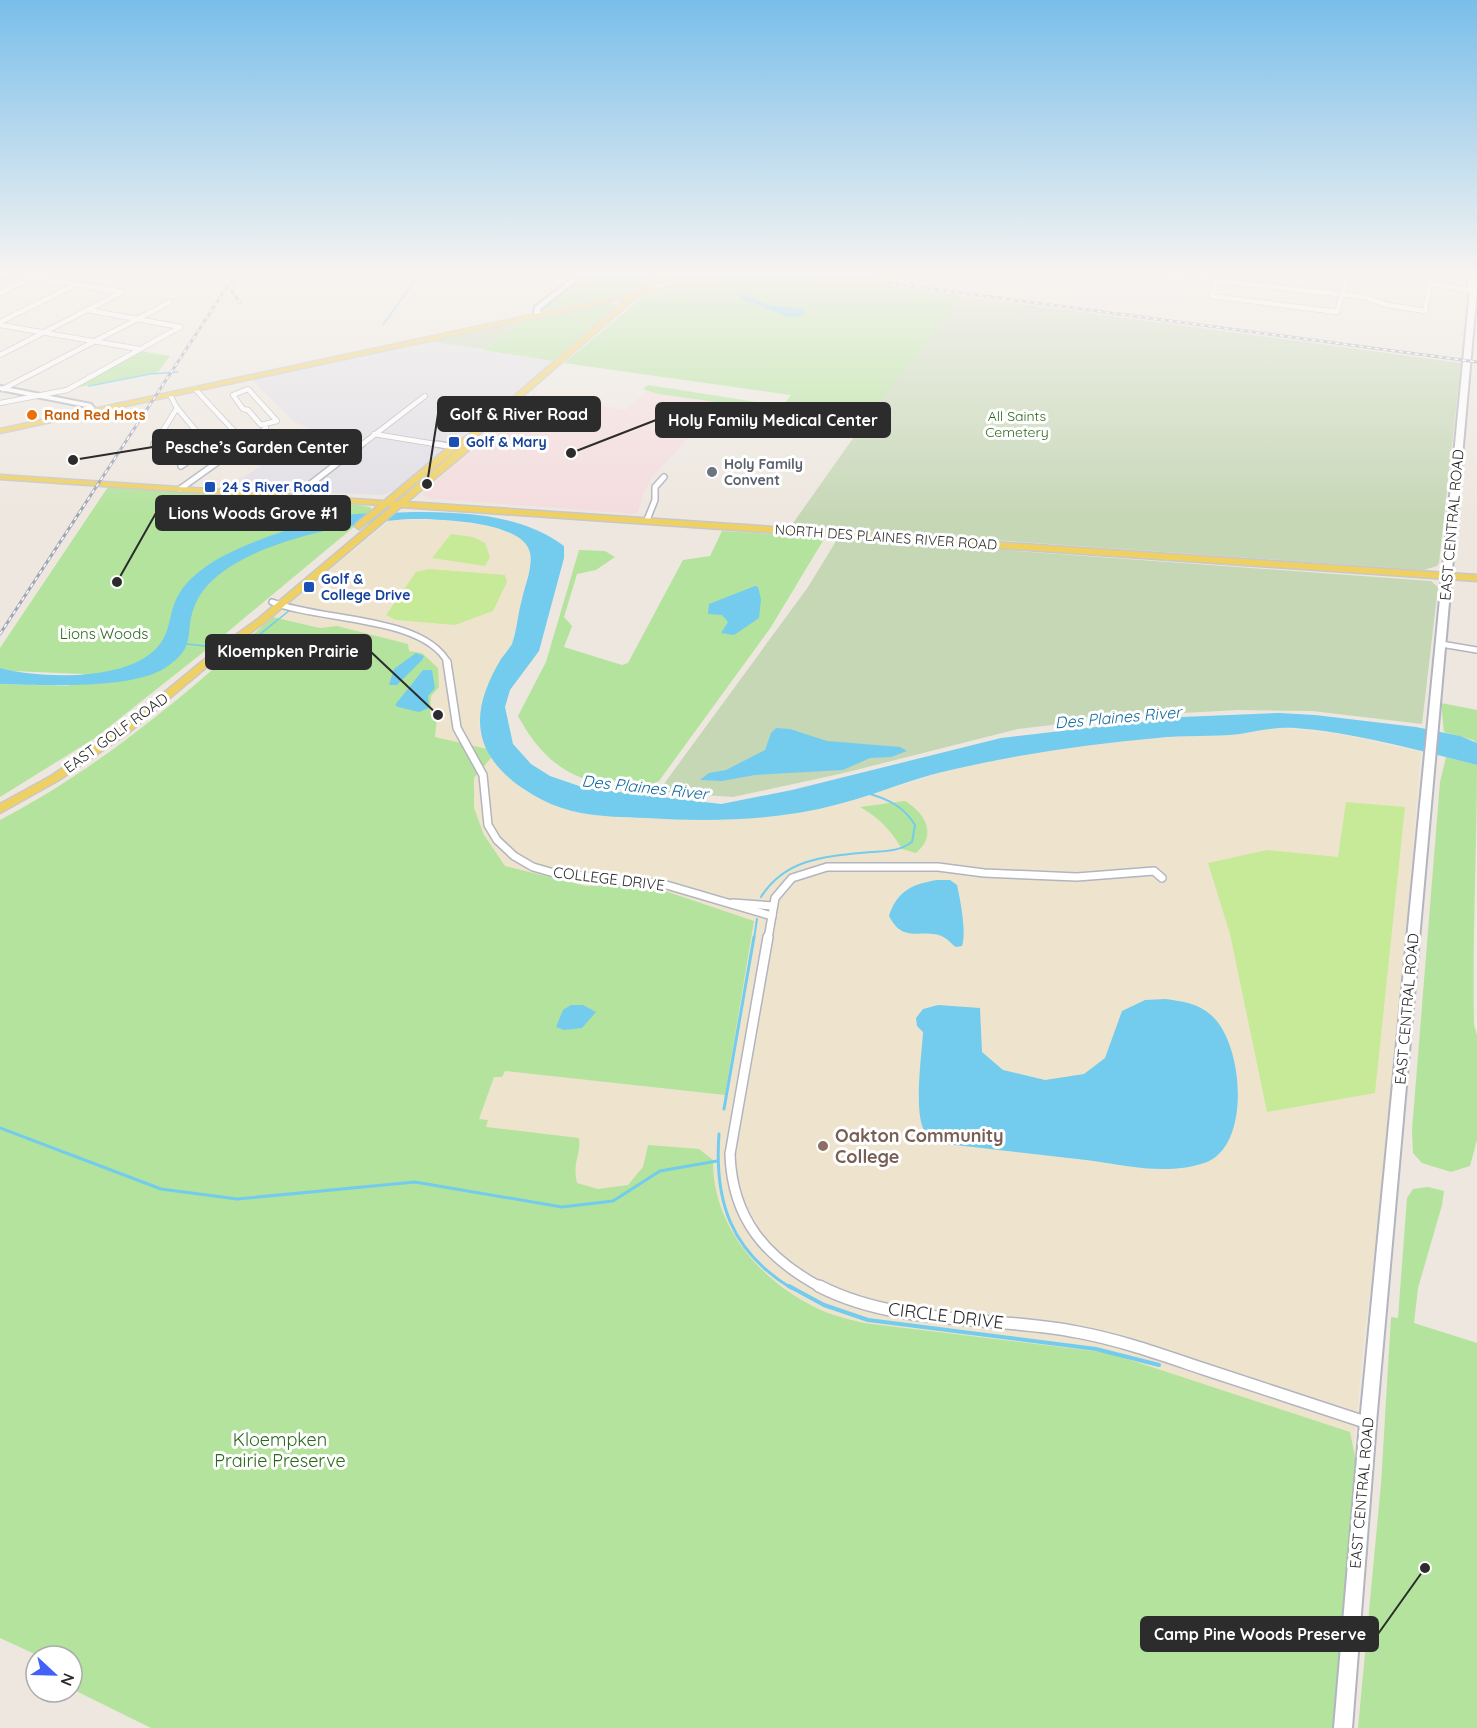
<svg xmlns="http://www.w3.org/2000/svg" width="1477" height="1728" viewBox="0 0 1477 1728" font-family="Quicksand,sans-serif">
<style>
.industrial{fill:#e1dfe6}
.education{fill:#eee4ce}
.medical{fill:#f4dcdd}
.green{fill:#b3e39c}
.cemetery{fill:#c6d7b6}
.pitch{fill:#c6ea98}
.water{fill:#73cced}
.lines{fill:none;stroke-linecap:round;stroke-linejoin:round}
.stream-far3{stroke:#73cced;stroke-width:1.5}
.stream-far2{stroke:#73cced;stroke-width:2}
.stream-far1{stroke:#73cced;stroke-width:3}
.stream{stroke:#73cced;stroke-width:4}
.street-far4-casing{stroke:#b2b5bf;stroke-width:6}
.street-far3-casing{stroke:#b2b5bf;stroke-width:8}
.street-far2-casing{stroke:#b2b5bf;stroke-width:10}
.street-far1-casing{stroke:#b2b5bf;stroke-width:12}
.street-casing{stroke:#b2b5bf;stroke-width:14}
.secondary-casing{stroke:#b2b5bf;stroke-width:4}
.primary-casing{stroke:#c8c8c8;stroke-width:3}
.street-far4{stroke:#fff;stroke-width:4.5}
.street-far3{stroke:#fff;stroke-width:5}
.street-far2{stroke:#fff;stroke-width:7}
.street-far1{stroke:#fff;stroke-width:9}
.street{stroke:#fff;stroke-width:11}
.secondary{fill:#fff;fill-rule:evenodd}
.primary{fill:#efd062;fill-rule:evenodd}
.rail-casing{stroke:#a1a4b6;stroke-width:3}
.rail{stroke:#fff;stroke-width:1.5;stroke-dasharray:4;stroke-linecap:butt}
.food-dot{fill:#e8710a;stroke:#fff;stroke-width:2}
.transit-dot{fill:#1a4fb4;stroke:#fff;stroke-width:2}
.worship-dot{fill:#6b7280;stroke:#fff;stroke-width:2}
.education-dot{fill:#8d6e63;stroke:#fff;stroke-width:2}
.labels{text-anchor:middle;stroke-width:6;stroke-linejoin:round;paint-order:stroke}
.far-food-label{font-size:14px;font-weight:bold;fill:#c56008;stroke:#fff;text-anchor:start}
.far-park-label{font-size:14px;fill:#2b691c;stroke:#fff}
.far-transit-label{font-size:14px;font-weight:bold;fill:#164399;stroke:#fff;text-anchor:start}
.far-worship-label{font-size:14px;font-weight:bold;fill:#5b616d;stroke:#fff;text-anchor:start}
.far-street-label{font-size:14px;fill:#2c2c2c;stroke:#fff}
.street-label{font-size:15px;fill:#2c2c2c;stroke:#fff}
.park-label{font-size:15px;fill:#2b691c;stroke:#fff}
.water-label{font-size:16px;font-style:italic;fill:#0f6a9d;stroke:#fff}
.near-education-label{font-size:18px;font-weight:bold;fill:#785e54;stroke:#fff;text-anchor:start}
.near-street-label{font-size:18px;fill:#2c2c2c;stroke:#fff}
.near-park-label{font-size:18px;fill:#2b691c;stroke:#fff}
.leader{fill:none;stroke:#2c2c2c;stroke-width:2}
.callout-dot{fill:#2c2c2c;stroke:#fff;stroke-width:2}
.callout{fill:#2c2c2c;stroke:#2c2c2c;stroke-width:2}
.callout-label{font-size:16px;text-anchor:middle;font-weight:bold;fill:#fff}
</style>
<rect width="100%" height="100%" fill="#ede7df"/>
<!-- industrial -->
<g class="industrial">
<path d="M892,273H1134L1190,280L1182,306L1139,301L1106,306L1074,300L1058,293L983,283L938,286L887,279Z"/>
<path d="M433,341L553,361L396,490L381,495L227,488L261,466L250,460L284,439L299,440L314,430L293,421L251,379Z"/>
</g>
<!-- education -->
<g class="education">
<path d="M391,520H442L497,528L521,538L530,550V566L512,645L500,661L483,698L480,713L479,729L487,749L336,714L404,646L273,617Z"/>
<path d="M1274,727L1339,734L1421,752L1386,1171L1365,1330L1354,1442L1356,1462L1349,1540L187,1120L491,758L524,791L577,813L613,817L730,820L837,805L950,770L1036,752L1152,738L1240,734Z"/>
</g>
<!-- medical -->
<path class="medical" d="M649,388L724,400L652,477L644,492L637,514L427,498L422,494L534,394L626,410Z"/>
<!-- green -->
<g class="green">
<path d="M586,273H656L629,293L540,311Z"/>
<path d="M668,273H726L657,285Z"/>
<path d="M747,273H797L963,296L859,430L852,428L847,421L798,411L743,421L713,416L710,414L723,403L658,394L643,389L648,385L775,405H783L791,395L564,363L643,297Z"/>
<path d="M610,303L618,305L553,361L484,350L522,321Z"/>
<path d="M140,351L170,356L158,372L74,388Z"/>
<path d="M108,487L357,505L370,507L373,511L218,640L212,649L206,650L95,738L0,797V684L68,686L84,674L12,671L0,668V648Z"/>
<path d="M722,531L822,537L824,539L771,627L659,781C643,789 634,784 618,781C608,780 595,782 585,779C554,769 533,744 518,716L546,662L579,550L605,551L615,557L596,570L577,574L564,617L572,626L564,647L622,665L628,663L683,560L710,556Z"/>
<path d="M273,617L320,628L337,626L408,644L409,651L422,653L438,668L439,687L431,696L430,713L437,718L435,737L487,749L491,758L474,778V808L484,835L505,866L586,886L628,885L665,891L754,921L725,1095L505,1071L502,1077H494L479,1119L488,1120L486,1127L579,1138C581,1157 572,1161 577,1183L598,1189L628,1185L643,1167L648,1145L699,1149L713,1160C712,1229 766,1288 828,1313C839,1317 852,1320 864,1323L1109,1353L1350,1432L1356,1462L1334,1728H151L72,1689V1656H39L0,1638V820C105,765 185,694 273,617Z"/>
<path d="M1441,703L1477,710V743L1473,740L1444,732Z"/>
<path d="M1446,757L1477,765C1477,852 1472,938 1474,1025L1477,1035V1140L1470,1166L1451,1172L1422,1163L1413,1153L1412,1130L1440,782Z"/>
<path d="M905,801C925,813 938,835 916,853L902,849C891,830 879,818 860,807Z"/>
<path d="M1428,1187L1444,1191L1442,1205L1418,1288L1414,1323L1477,1343V1728H1358L1381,1484L1391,1317L1398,1318L1407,1198L1413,1189Z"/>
</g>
<!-- cemetery -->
<g class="cemetery">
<path d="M963,296L1461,363L1439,563L1437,566L1424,570L791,526L878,403Z"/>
<path d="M522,321L485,349L433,342V340Z"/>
<path d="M838,538L1431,581L1438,587L1422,724L1312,711L1238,710L1128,716L1018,729L844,773L733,797L658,792L808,587Z"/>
</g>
<!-- pitch -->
<g class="pitch">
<path d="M451,534L473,537L485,543L490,557L485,566L432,558Z"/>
<path d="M429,569L505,575L507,582L493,611L455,625L396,620L386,615L416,572Z"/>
<path d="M1346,802L1405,807L1375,1093L1267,1112L1230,934L1208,863L1267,850L1338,857Z"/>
</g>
<!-- water -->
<g class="water">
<path d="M742,293L768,305L803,309L806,312C793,324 775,312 762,306C754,302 747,303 740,297Z"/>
<path d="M413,512C463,512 522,514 564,546V558L539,651L510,690L505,707L513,744L531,764L550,776L585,788L721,804L792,790L1001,738L1182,717L1279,713L1315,715L1416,727L1460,736L1477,743V765C1421,751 1352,732 1295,728C1275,727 1259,731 1240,734C1213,737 1184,735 1157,738C1089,744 1021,754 955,769C915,777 878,794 839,804C776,821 711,822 646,818C624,817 602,817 581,813C554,808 527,794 507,776C468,740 476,701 501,659C502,658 511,646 512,644C517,630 518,613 522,599C525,585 533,567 530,553C524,521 438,519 412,519C355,521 219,544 195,605C183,634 199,646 165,668C131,690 41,685 0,684V668C41,679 132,682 160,644C170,631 169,616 175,602C181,587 192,577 204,568C234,545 320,516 358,514C376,512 395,513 413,512Z"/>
<path d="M755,586L758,587L761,599L759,618L734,635L721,633L728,622L722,615L708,614L709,604Z"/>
<path d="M416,653L424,656L422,660L397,685H389L394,669Z"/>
<path d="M423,670H432L435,688L428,696L429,708L419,712L398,707L395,705Z"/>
<path d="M776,728L790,729L827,741L900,747L907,751L891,757L870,758L843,770L755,775L722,781L700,780L709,773L726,770L765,750L771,733Z"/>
<path d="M937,880H950L957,885C960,898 967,934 962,946L956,947C952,945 949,940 945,938C924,926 904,946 889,916C897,891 912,884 937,880Z"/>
<path d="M1165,999C1181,1001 1198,1003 1211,1015C1244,1043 1252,1148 1204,1163C1166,1176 1124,1165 1086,1160C1039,1155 992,1149 946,1144C938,1141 930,1139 925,1132C913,1114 922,1054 923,1032L917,1026L916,1018L923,1009L938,1005L980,1008L982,1052L1003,1070L1045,1080L1084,1074L1105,1058L1122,1011L1145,1000Z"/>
<path d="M571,1005H583L596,1012L582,1028L564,1030L556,1027L563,1010Z"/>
</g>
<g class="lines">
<!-- stream-far3 -->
<g class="stream-far3">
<path d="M383,325L420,273"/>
<path d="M89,386L150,374L178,372"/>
<path d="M187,644L214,647"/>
<path d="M230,650L244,647L290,610"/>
</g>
<!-- stream-far2 -->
<g class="stream-far2">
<path d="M761,897C786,857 829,856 872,852C887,851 900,851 912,842L915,825C904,807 890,800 870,794"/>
<path d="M754,939L757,919"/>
</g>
<!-- stream-far1 -->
<g class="stream-far1">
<path d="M724,1109L754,937"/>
<path d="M0,1128L161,1189L237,1199L415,1182L562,1207L613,1201L660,1171L717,1161"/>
<path d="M719,1134C714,1202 731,1251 791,1288"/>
</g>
<!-- stream -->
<path class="stream" d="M789,1286L824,1305L868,1320L1096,1349L1159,1365"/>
<defs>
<g id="street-far4">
<path d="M1140,273L1184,279"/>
<path d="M1354,273L1373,277"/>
<path d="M13,274L122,292"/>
<path d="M1290,278L1291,273"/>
<path d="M1202,279L1364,297L1387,305L1425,311L1432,273"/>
<path d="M1219,279L1211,296L1337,312L1348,273"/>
<path d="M1430,284L1477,291"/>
<path d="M0,293L31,278"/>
<path d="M88,310L180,327"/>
<path d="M0,322L75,285"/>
<path d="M0,325L139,349"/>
<path d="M0,355L122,292"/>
<path d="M3,389L170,302"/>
<path d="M195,389L234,431L253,437"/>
<path d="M248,389L277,421L261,425L248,410L243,409L233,395Z"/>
<path d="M170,395L177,408L202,438L238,446"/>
<path d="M0,403L67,390L180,327"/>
<path d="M374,434L447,446"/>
<path d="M160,446L154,445L177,408"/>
<path d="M184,446L199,435"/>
<path d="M212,446L218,442"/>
<path d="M241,446L266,428"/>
<path d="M360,446L425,396"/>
</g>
<g id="street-far3">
<path d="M154,444L203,452"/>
<path d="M231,444L239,446"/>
<path d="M437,444L454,447"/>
<path d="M180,449L186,444"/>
<path d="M181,466L214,444"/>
<path d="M180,489L243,444"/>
<path d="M295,496L362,444"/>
<path d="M647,520L655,500V487L664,477"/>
<path d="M272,602C320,621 424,616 448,663"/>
<path d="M1441,644L1477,650"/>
</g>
<g id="street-far2">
<path d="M447,662L457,728L483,775L488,825L497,840L514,856L533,867L554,873L663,884L772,916"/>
<path d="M733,903L773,906"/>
<path d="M768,939L775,898L792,878L827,867H938L984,873L1077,877L1154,871L1162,878"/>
</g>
<path id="street-far1" d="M768,937L730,1154C732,1219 766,1258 822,1288"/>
<path id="street" d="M819,1286C899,1327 992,1315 1077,1332C1121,1340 1162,1355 1204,1369C1259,1387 1313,1405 1368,1423"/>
<g id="secondary">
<path d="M579,273H586L540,309L542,316H538L534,312L535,307Z"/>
<path d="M1469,273H1475L1474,282L1477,280V288L1376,1423L1352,1728H1334L1360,1423L1470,290L1468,287Z"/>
<path d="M0,386L91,404L97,411L94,413L87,407L0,390Z"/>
</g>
<g id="primary">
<path d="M10,273H22L0,279V275Z"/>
<path d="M661,273H668L646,291L729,273H741L638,296L477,436L468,451L407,502L1477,575V581L401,507L264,623L228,649L128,733L59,780L0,813V804L51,776L120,729L222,645L258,619L392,506H388L359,529L355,526L356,524L379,505L0,479V475L384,501L451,445L471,433L628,298L0,433V429L634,293ZM464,444L397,502L394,501L457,449Z"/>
</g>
</defs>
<!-- street-far4 casing -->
<use href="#street-far4" class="street-far4-casing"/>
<!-- street-far3 casing -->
<use href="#street-far3" class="street-far3-casing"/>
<!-- street-far2 casing -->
<use href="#street-far2" class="street-far2-casing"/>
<!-- street-far1 casing -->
<use href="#street-far1" class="street-far1-casing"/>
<!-- street casing -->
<use href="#street" class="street-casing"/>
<!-- secondary casing -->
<use href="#secondary" class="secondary-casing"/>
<!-- primary casing -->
<use href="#primary" class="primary-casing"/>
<!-- street-far4 -->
<use href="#street-far4" class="street-far4"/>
<!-- street-far3 -->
<use href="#street-far3" class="street-far3"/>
<!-- street-far2 -->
<use href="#street-far2" class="street-far2"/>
<!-- street-far1 -->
<use href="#street-far1" class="street-far1"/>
<!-- street -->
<use href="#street" class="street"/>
<!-- secondary -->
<use href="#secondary" class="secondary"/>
<!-- primary -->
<use href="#primary" class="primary"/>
<defs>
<g id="rail">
<path d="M812,273L1477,362"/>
<path d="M236,278L232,292L240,302"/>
<path d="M0,634L236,273"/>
</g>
</defs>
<!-- rail casing -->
<use href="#rail" class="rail-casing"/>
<!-- rail -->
<use href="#rail" class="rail"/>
</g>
<!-- sky -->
<linearGradient id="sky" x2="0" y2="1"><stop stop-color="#79beea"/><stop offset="0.53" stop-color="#f7f4f1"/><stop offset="1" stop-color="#f7f4f1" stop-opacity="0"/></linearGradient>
<rect width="1477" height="515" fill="url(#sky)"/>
<!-- markers -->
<circle class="food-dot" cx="32" cy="415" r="6"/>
<g class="transit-dot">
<rect x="448" y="436" width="12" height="12" rx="3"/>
<rect x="204" y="481" width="12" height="12" rx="3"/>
<rect x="303" y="581" width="12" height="12" rx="3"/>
</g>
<circle class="worship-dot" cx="712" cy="472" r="6"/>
<circle class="education-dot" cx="823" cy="1146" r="6"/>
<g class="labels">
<!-- far-food labels -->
<g class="far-food-label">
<text x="44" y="420">Rand Red Hots</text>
</g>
<!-- far-park labels -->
<g class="far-park-label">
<text x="1017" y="421">All Saints<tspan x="1017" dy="16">Cemetery</tspan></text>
</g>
<!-- far-transit labels -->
<g class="far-transit-label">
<text x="466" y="447">Golf &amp; Mary</text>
<text x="222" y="492">24 S River Road</text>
<text x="321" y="584">Golf &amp;<tspan x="321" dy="16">College Drive</tspan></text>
</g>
<!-- far-worship labels -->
<g class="far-worship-label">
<text x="724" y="469">Holy Family<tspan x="724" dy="16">Convent</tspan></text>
</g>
<!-- far-street labels -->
<g class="far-street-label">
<text transform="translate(886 537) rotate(4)" y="5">NORTH DES PLAINES RIVER ROAD</text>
</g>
<!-- street labels -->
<g class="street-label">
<text transform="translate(1452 525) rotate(-85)" y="5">EAST CENTRAL ROAD</text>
<text transform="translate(116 733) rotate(-36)" y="5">EAST GOLF ROAD</text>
<text transform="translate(609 879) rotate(7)" y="5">COLLEGE DRIVE</text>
<text transform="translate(1407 1009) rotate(-85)" y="5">EAST CENTRAL ROAD</text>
<text transform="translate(1362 1493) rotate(-85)" y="5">EAST CENTRAL ROAD</text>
</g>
<!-- park labels -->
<g class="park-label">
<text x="104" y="639">Lions Woods</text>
</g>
<!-- water labels -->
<g class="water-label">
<text transform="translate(1118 717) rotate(-5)" y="6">Des Plaines River</text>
<text transform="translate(645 787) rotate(6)" y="6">Des Plaines River</text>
</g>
<!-- near-education labels -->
<g class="near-education-label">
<text x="835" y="1142">Oakton Community<tspan x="835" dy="21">College</tspan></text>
</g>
<!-- near-street labels -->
<g class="near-street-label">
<text transform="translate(946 1316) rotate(7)" y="6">CIRCLE DRIVE</text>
</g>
<!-- near-park labels -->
<g class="near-park-label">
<text x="280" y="1446">Kloempken<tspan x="280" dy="21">Prairie Preserve</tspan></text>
</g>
</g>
<!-- callouts -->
<path class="leader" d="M427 484L438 414M571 453L656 420M73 460L153 447M117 582L156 513M438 715L371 652M1425 1568L1378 1634"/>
<g class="callout-dot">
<circle cx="427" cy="484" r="6"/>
<circle cx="571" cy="453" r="6"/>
<circle cx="73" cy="460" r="6"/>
<circle cx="117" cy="582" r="6"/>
<circle cx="438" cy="715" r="6"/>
<circle cx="1425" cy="1568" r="6"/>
</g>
<g class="callout">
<rect x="438" y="397" width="162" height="34" rx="6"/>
<rect x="656" y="403" width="234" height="34" rx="6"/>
<rect x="153" y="430" width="208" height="34" rx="6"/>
<rect x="156" y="496" width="194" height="34" rx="6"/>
<rect x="206" y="635" width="165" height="34" rx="6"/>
<rect x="1141" y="1617" width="237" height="34" rx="6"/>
</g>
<g class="callout-label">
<text x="519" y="420">Golf &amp; River Road</text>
<text x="773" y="426">Holy Family Medical Center</text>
<text x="257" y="453">Pesche’s Garden Center</text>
<text x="253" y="519">Lions Woods Grove #1</text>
<text x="288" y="657">Kloempken Prairie</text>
<text x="1260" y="1640">Camp Pine Woods Preserve</text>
</g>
<!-- north arrow -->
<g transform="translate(54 1674) rotate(112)"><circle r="28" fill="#ffffff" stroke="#ababab" stroke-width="1.5"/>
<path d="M0-4.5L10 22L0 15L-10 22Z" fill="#4161f8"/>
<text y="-9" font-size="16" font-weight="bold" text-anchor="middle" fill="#2c2c2c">N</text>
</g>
</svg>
